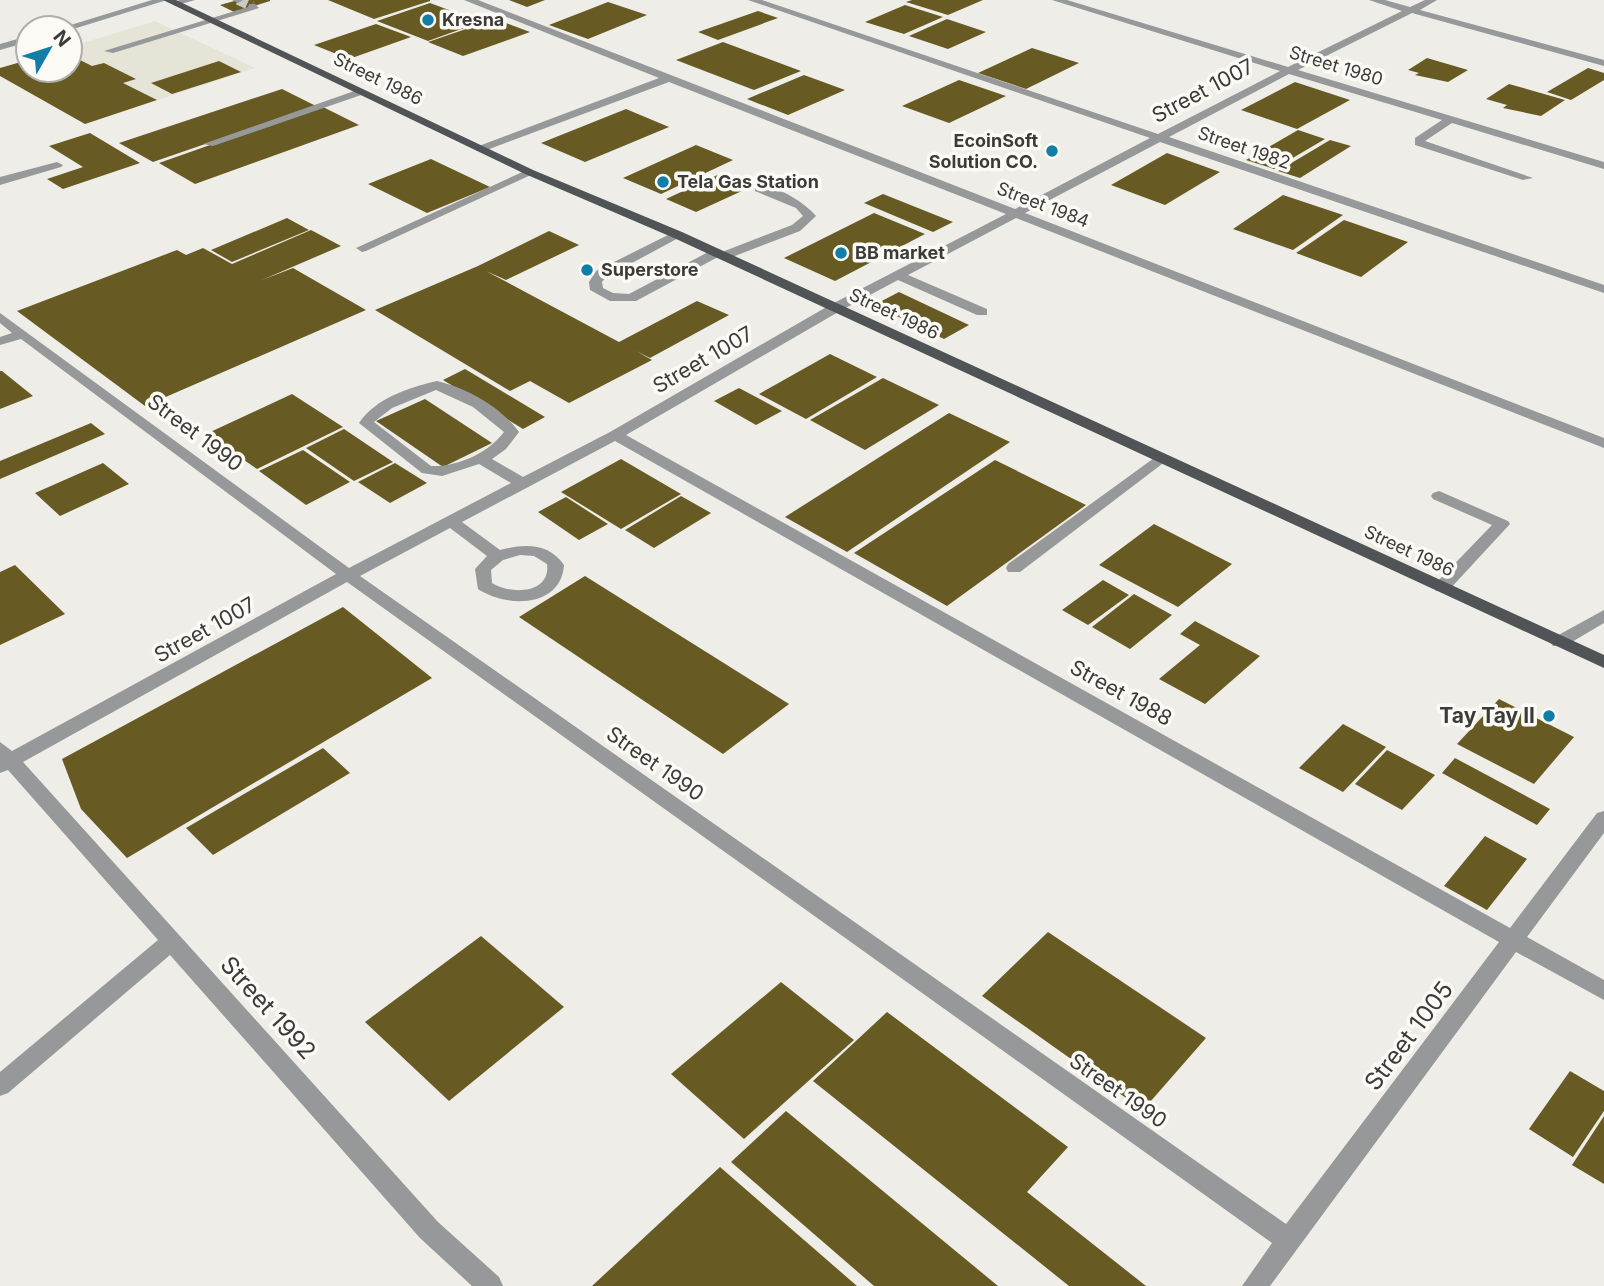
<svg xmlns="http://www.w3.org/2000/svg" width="1604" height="1286" viewBox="0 0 1604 1286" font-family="Inter,sans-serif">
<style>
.built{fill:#e6e3d7}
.building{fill:#675b23}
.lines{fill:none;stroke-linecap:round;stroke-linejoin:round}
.minor-tunnel{stroke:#cac9c5;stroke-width:10;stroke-dasharray:10 5;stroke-linecap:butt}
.minor{fill:#96989a;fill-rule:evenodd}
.major{fill:#505456;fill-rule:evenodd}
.poi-dot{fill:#127ea7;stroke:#fcfaf5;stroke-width:2.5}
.labels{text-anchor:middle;stroke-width:7;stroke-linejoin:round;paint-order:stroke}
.far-poi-label{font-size:18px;font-weight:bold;fill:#3b3b39;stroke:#fcfaf5;text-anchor:start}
.far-street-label{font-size:18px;fill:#3b3b39;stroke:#fcfaf5}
.street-label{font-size:21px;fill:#3b3b39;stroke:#fcfaf5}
.poi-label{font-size:21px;font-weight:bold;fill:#3b3b39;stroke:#fcfaf5;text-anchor:end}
.near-street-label{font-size:24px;fill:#3b3b39;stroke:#fcfaf5}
</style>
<rect width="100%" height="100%" fill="#eeede8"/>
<!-- built -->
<path class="built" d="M155,21L255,68L85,124L0,76V68L28,60V70H70V47Z"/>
<!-- building -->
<g class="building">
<path d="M238,0H270V1L234,12L220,5Z"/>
<path d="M328,0H430V1L374,19Z"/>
<path d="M509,0H545L527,7Z"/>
<path d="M912,0H983L948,15L906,2Z"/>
<path d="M608,2L647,15L588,39L549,25Z"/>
<path d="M430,3L481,22L428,41L377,21Z"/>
<path d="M905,5L943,17L904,34L865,22Z"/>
<path d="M758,11L778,18L718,40L698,32Z"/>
<path d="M495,19L530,32L463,56L428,42Z"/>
<path d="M947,19L986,32L948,49L909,36Z"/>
<path d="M376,24L411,37L349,59L314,45Z"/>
<path d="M723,42L801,71L754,90L676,60Z"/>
<path d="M1032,48L1079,63L1026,89L978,73Z"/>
<path d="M70,55L92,66L104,63L136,79L123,83L157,100L85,124L0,76V68L28,60V70H70Z"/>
<path d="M1427,58L1468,70L1448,82L1415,75L1419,73L1408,70Z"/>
<path d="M219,61L241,72L172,94L151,83Z"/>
<path d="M1588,68L1604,73V80L1571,100L1547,92Z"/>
<path d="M804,75L845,90L788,115L747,99Z"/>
<path d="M959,80L1006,96L949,123L902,106Z"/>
<path d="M1295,82L1350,100L1297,129L1241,110Z"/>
<path d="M1509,84L1565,100L1541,116L1503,108L1507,105L1486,99Z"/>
<path d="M282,89L316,106L153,162L119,143Z"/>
<path d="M321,106L359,125L195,184L159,163Z"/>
<path d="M626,109L669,127L585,162L541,143Z"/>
<path d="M1298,130L1325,139L1274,169L1246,160Z"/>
<path d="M90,133L140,163L63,189L47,179L83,167L49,146Z"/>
<path d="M1330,140L1351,146L1300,178L1278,171Z"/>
<path d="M696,145L733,160L661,194L623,178Z"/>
<path d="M1167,153L1220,172L1165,205L1111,185Z"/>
<path d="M431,159L490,187L427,213L368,184Z"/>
<path d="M724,172L755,185L696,212L666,199Z"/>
<path d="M883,194L953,222L933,232L864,203Z"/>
<path d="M1283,195L1343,215L1293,250L1233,229Z"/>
<path d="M874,213L925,234L835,281L784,258Z"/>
<path d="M287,218L309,230L232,262L211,250Z"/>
<path d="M1344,220L1408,242L1361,277L1296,253Z"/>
<path d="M311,230L341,246L262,280L293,268L366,310L145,406L17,311L177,250L186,255L203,248L232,264Z"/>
<path d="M549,231L579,245L506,280L486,271L619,342L697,301L729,315L650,358L636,351L652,360L569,403L530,381L510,391L375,310L478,266Z"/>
<path d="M899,292L969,325L944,339L874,305Z"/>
<path d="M830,354L877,377L806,419L759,394Z"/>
<path d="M465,369L545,417L523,429L443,380Z"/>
<path d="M0,371H2L33,396L0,409Z"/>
<path d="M883,378L939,405L865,450L810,420Z"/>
<path d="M739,388L782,411L756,425L714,401Z"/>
<path d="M292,394L343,427L257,469L206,434Z"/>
<path d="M425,399L492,443L443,467L376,421Z"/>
<path d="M949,413L1010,442L847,552L785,517Z"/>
<path d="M91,423L105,434L0,479V461Z"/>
<path d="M344,429L393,462L354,481L306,448Z"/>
<path d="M303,450L350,482L306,505L259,471Z"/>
<path d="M621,459L681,494L621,529L561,492Z"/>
<path d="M995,460L1086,505L947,606L854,553Z"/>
<path d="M103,463L129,484L60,516L35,493Z"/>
<path d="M395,463L427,483L390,503L358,482Z"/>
<path d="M681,496L711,513L654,548L625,530Z"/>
<path d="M566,497L608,524L579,540L538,512Z"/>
<path d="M1154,524L1232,564L1178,607L1099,565Z"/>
<path d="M15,565L65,614L0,645V572Z"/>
<path d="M585,576L789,704L723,754L519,617Z"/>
<path d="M1103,580L1129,595L1088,625L1062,610Z"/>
<path d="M1134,594L1172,615L1130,649L1092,627Z"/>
<path d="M343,607L432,678L127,858L81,809L62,759Z"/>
<path d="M1195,621L1260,656L1205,704L1159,679L1200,645L1180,634Z"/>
<path d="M1499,699L1574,737L1534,784L1457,744Z"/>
<path d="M1343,724L1386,747L1343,792L1299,768Z"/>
<path d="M323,748L350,773L213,855L186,828Z"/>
<path d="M1387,750L1435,775L1402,810L1355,784Z"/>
<path d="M1455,758L1550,809L1537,825L1442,773Z"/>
<path d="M1485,836L1527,859L1487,910L1444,886Z"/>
<path d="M1048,932L1206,1038L1143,1110L982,996Z"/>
<path d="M481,936L564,1007L449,1101L365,1022Z"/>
<path d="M781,982L854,1040L744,1139L671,1074Z"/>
<path d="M887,1012L1068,1147L1027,1192L1146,1286H1069L813,1081Z"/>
<path d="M1570,1071L1604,1091V1111L1573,1157L1529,1129Z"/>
<path d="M786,1111L998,1286H874L731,1162Z"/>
<path d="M1604,1116V1184L1572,1165Z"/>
<path d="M720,1167L857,1286H592Z"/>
</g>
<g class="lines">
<!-- minor-tunnel -->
<path class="minor-tunnel" d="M238,0L252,6"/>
<!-- minor -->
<g class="minor">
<path d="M152,0H167L70,30L61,28Z"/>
<path d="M180,0H195L174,6V2Z"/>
<path d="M232,0H243L238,3Z"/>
<path d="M464,0H478L1015,209L1150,138L748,0H762L1158,134L1280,71L1052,0H1067L1288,67L1402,11L1369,0H1385L1410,7L1425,0H1437L1420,10L1604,60V66L1412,13L1298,70L1604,162V169L1452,123L1425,141L1533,178L1523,180L1415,145V138L1442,120L1289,74L1169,137L1604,285V293L1160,142L1025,213L1604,438V448L1016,218L908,275L987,309V315H977L898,280L840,311L626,435L1510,928L1597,813L1604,811V833L1527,937L1604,980V1000L1516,952L1270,1286H1242L1272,1243L347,582L23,762L438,1222L499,1277L503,1286H472L420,1238L170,955L8,1093L0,1096V1072L158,940L8,770L0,773V742L12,751L336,574L21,339L0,345V337L12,333L0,323V313L349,568L511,483L479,464L442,476L422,473L359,423C376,398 408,388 437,381C467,388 501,407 519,432L506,449L492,459L523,477L610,432L830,305L1006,214L669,82L484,151H476V147L659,78ZM436,390L473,407L504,432C488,453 458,467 431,466L374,422L392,408ZM615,441L1499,942L1286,1224L360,576L450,528L487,556L475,569L478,589C507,608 561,608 564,565C548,542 524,544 500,550L462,522ZM520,555L534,556L547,564C551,594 511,595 492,583L491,570L503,560Z"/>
<path d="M249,4H255L259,8L113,53L104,51L248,7Z"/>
<path d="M28,36V42L0,50V44Z"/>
<path d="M360,89L364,90V94L213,146L203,144Z"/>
<path d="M57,162L63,165L61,167L0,185V177Z"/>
<path d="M529,169L533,170V174L366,251L362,252L356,248Z"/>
<path d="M755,185C773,183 805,202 816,216L800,231L727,259L718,257L636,301H610L590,290L589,282L596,271L674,232H682L684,235L606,277L602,282L603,288L613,293L629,294L712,250L722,252L792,225L803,216L796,208L755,191Z"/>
<path d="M1161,453L1166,455L1169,458L1166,461L1020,572H1008L1006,568L1008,564Z"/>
<path d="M1439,491L1508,521L1510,524L1448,591H1436L1434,587L1436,583L1492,525L1433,499L1431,496L1433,493Z"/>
<path d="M1604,610V623L1565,646H1553L1550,642L1553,638Z"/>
</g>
<!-- major -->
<path class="major" d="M163,0H176L533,170L682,232L1604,655V668L674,238L525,174Z"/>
</g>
<!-- markers -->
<g class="poi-dot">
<circle cx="428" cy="20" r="7"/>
<circle cx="1052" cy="151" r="7"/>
<circle cx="663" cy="182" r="7"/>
<circle cx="841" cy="253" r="7"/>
<circle cx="587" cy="270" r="7"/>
<circle cx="1549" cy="716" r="7"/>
</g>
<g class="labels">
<!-- far-poi labels -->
<g class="far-poi-label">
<text x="442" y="26">Kresna</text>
<text x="1038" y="147" text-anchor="end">EcoinSoft<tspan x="1038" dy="21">Solution CO.</tspan></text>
<text x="677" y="188">Tela Gas Station</text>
<text x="855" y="259">BB market</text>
<text x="601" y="276">Superstore</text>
</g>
<!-- far-street labels -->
<g class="far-street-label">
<text transform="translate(1336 66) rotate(17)" y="6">Street 1980</text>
<text transform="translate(378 79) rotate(26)" y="6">Street 1986</text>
<text transform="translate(1244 148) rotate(19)" y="6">Street 1982</text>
<text transform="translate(1043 205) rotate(21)" y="6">Street 1984</text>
<text transform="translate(894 314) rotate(25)" y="6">Street 1986</text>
<text transform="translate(1409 551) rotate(25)" y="6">Street 1986</text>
</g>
<!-- street labels -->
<g class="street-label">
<text transform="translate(1203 91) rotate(-28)" y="7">Street 1007</text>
<text transform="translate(703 360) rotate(-30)" y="7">Street 1007</text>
<text transform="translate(195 433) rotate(37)" y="7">Street 1990</text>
<text transform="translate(205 630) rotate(-29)" y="7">Street 1007</text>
<text transform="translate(1121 693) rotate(29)" y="7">Street 1988</text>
<text transform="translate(655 764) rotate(35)" y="7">Street 1990</text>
<text transform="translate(1118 1091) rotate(35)" y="7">Street 1990</text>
</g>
<!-- poi labels -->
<g class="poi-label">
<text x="1535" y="723">Tay Tay II</text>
</g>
<!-- near-street labels -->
<g class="near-street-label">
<text transform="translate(268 1008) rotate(48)" y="8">Street 1992</text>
<text transform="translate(1409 1036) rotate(-53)" y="8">Street 1005</text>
</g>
</g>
<!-- north arrow -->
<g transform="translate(49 49) rotate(51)"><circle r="33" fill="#fcfaf5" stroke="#afaeaa" stroke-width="2"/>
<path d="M0-5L12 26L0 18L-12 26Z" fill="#127ea7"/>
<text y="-10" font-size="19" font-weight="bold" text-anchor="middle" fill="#3b3b39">N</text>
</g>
</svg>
